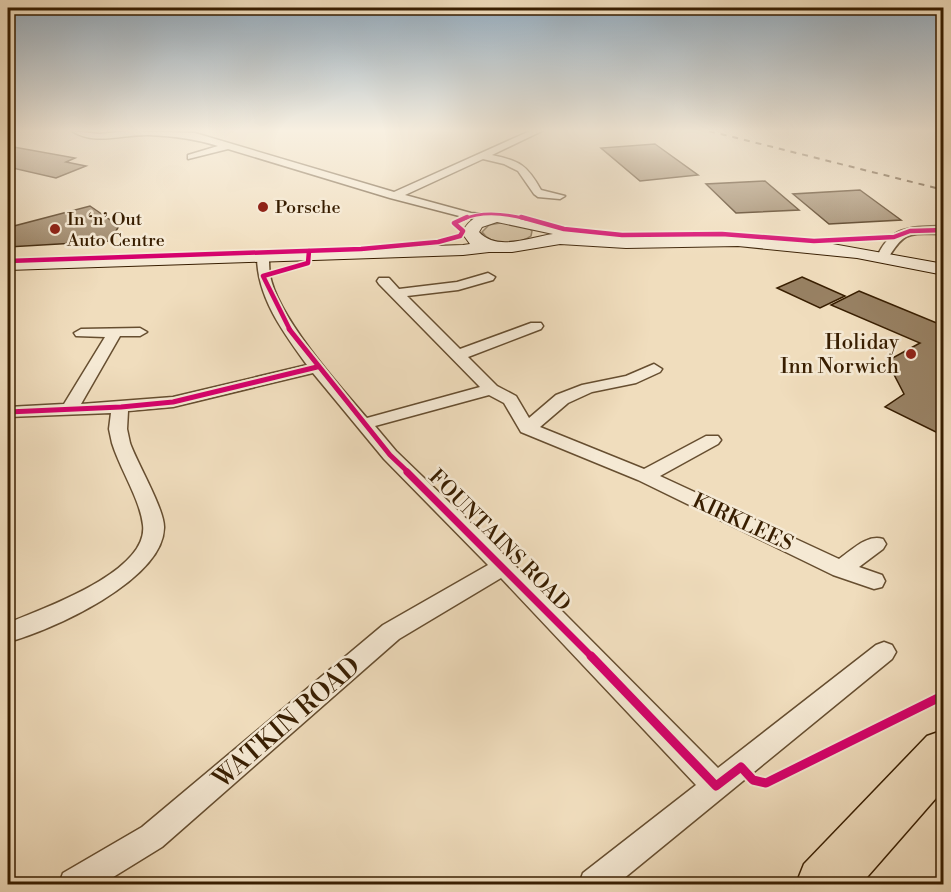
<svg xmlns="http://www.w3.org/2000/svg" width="951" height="892" viewBox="0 0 951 892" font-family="'Libre Bodoni',serif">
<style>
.green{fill:#d1bd9d;stroke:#846e4f;stroke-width:1.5}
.building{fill:#988163;stroke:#381e01;stroke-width:1.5}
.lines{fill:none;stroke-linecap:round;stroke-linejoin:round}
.street-casing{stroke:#664e30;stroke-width:3}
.secondary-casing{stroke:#381e01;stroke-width:2}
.highway-casing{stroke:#381e01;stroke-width:3}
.street{fill:#f5e9d4;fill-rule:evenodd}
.secondary{fill:#f5e9d4;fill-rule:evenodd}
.highway{fill:#f0ddbd;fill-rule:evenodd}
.rail{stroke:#381e01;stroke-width:2;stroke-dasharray:6 6;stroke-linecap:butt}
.cycleway-far4-casing{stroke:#f5e9d4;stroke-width:5}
.cycleway-far3-casing{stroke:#f5e9d4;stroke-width:8}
.cycleway-far2-casing{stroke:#f5e9d4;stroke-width:9}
.cycleway-far1-casing{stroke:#f5e9d4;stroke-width:10}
.cycleway-casing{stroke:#f5e9d4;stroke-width:13}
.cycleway-far4{stroke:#d6006c;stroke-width:3}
.cycleway-far3{stroke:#d6006c;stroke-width:4.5}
.cycleway-far2{stroke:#d6006c;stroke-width:5}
.cycleway-far1{stroke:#d6006c;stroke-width:7}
.cycleway{stroke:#d6006c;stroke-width:9}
.poi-dot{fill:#8f2418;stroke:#f5e9d4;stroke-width:2}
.labels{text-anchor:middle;stroke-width:5;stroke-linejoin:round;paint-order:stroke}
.far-poi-label{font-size:18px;fill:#381e01;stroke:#f5e9d4;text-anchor:start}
.poi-label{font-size:21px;fill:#381e01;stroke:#f5e9d4;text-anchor:end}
.street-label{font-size:21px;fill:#381e01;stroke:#f5e9d4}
.near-street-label{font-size:26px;fill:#381e01;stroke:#f5e9d4}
</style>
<rect width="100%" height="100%" fill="#f0ddbd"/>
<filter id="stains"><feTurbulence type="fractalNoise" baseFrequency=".00333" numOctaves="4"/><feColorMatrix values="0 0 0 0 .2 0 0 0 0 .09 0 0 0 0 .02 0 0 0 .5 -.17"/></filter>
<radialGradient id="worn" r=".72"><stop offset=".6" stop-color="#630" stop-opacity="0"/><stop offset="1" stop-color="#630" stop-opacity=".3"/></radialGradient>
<!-- green -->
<path class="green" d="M506,222L527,226L532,231L531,236C518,245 491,246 482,232L489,225Z"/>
<!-- building -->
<g class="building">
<path d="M655,144L698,175L640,181L601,148Z"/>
<path d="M8,146L75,158L66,162L86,166L56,178L8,167Z"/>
<path d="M765,181L799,210L736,213L706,184Z"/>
<path d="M860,190L901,220L829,224L793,194Z"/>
<path d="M90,206L119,226L110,241L8,247V233L14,226Z"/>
<path d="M802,277L845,296L820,308L777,288Z"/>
<path d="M859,291L944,326V436L885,407L904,394L887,361L920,343L831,305Z"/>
</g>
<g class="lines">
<defs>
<g id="street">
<path d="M72,131L99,134L130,131L195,133L394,192L530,131H542L492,155C520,161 527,165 541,190L565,196L560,199L538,197L534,194L518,171L504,164L483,159L405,195L471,213L494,215L500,218L494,221L467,218L390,198L228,149L188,159V155L218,146C196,139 173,136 149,135C123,134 95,146 72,131Z"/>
<path d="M944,226V234C910,234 905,229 887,260L883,261L877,257C891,225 912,227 944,226Z"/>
<path d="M263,252L269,256C269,262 269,269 270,275C277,316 339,386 367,418L480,387L379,284L377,281L379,278H389L399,289L457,282L488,273L495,277L493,280L458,290L407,296L460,349L531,323H541L543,326L541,329L468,357L497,386L516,396L529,418L556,395L582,385L626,376L654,364L662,369L660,372L636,383L592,392L568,403L540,427L644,469L706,436H718L721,440L718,444L660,476L839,559C852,550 867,534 883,539L886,544L883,549L859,567L882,575L885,581L882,587L874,589L833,575L638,480L521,432L504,403L489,395L375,426L396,451L560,609L718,768L876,645L884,642L892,645L896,652L892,659L617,884H579L583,873L696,785L501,578L399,639L162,847L102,884H59L63,873L142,827L383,625L488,565L384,459L313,373L173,407L128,411L127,429L130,443C137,463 165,510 164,528C163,580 51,631 8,642V623C42,609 149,572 143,525C140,499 120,469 112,443L109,429L111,413L8,417V407L64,404L105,337L76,336L74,333L81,329L140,328L147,332L140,336H120L81,404L173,397L307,365C283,332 257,297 257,256Z"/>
</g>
<path id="secondary" d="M497,213L573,229L647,237L709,235L827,243L944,264V275L857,258L738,246L626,248L560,244L512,252H489L463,255L8,270V260L463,245L470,244L462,233C470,217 480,214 497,213ZM497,222L553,234C530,237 497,252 479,232L482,227Z"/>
<path id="highway" d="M944,730V789L861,884H796L804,864L927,736Z"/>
</defs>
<!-- street casing -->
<use href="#street" class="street-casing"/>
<!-- secondary casing -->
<use href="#secondary" class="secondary-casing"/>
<!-- highway casing -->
<use href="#highway" class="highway-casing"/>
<!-- street -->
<use href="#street" class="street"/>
<!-- secondary -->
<use href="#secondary" class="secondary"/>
<!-- highway -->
<use href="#highway" class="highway"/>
<!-- rail -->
<path class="rail" d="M709,131L944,190"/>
<defs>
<path id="cycleway-far4" d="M464,219C482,211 507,214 526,219"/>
<g id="cycleway-far3">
<path d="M521,217L564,229L622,235L722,234L814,241L894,237L910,231L944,230"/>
<path d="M8,261L361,249L438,242L460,236L463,231L454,223L467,217"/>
<path d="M290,330L263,276L308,263L309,251"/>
</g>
<g id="cycleway-far2">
<path d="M289,329L390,455L409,473"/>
<path d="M8,412L121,407L173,402L317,367"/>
</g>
<path id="cycleway-far1" d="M407,472L592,657"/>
<path id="cycleway" d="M591,656L716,786L741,767L753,780L766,783L944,695"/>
</defs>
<!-- cycleway-far4 casing -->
<use href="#cycleway-far4" class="cycleway-far4-casing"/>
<!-- cycleway-far3 casing -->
<use href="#cycleway-far3" class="cycleway-far3-casing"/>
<!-- cycleway-far2 casing -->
<use href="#cycleway-far2" class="cycleway-far2-casing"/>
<!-- cycleway-far1 casing -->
<use href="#cycleway-far1" class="cycleway-far1-casing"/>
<!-- cycleway casing -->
<use href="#cycleway" class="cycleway-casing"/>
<!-- cycleway-far4 -->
<use href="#cycleway-far4" class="cycleway-far4"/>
<!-- cycleway-far3 -->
<use href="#cycleway-far3" class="cycleway-far3"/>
<!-- cycleway-far2 -->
<use href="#cycleway-far2" class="cycleway-far2"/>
<!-- cycleway-far1 -->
<use href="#cycleway-far1" class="cycleway-far1"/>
<!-- cycleway -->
<use href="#cycleway" class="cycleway"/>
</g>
<!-- sky -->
<linearGradient id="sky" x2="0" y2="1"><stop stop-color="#92aabd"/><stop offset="0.51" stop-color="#f8f0e1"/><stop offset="1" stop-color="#f8f0e1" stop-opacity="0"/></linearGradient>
<rect width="951" height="256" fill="url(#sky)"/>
<!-- markers -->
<g class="poi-dot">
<circle cx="263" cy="207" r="6"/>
<circle cx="55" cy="229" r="6"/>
<circle cx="911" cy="354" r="6"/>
</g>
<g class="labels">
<!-- far-poi labels -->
<g class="far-poi-label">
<text x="275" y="213">Porsche</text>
<text x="67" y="225">In ‘n’ Out<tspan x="67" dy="21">Auto Centre</tspan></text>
</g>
<!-- poi labels -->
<g class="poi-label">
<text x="899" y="349">Holiday<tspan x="899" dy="24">Inn Norwich</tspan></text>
</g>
<!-- street labels -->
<g class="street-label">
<text transform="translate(743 522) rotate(25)" y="7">KIRKLEES</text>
<text transform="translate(500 540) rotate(45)" y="7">FOUNTAINS ROAD</text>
</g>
<!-- near-street labels -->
<g class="near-street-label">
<text transform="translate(286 722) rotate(-41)" y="9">WATKIN ROAD</text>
</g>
</g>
<!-- margin -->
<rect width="951" height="892" fill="none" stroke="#f0ddbd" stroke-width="30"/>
<rect x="9" y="9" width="933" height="874" fill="none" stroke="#381e01" stroke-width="3"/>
<rect x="15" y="15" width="921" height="862" fill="none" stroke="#381e01" stroke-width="1.5"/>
<rect width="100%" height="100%" filter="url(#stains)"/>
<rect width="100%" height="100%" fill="url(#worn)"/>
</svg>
